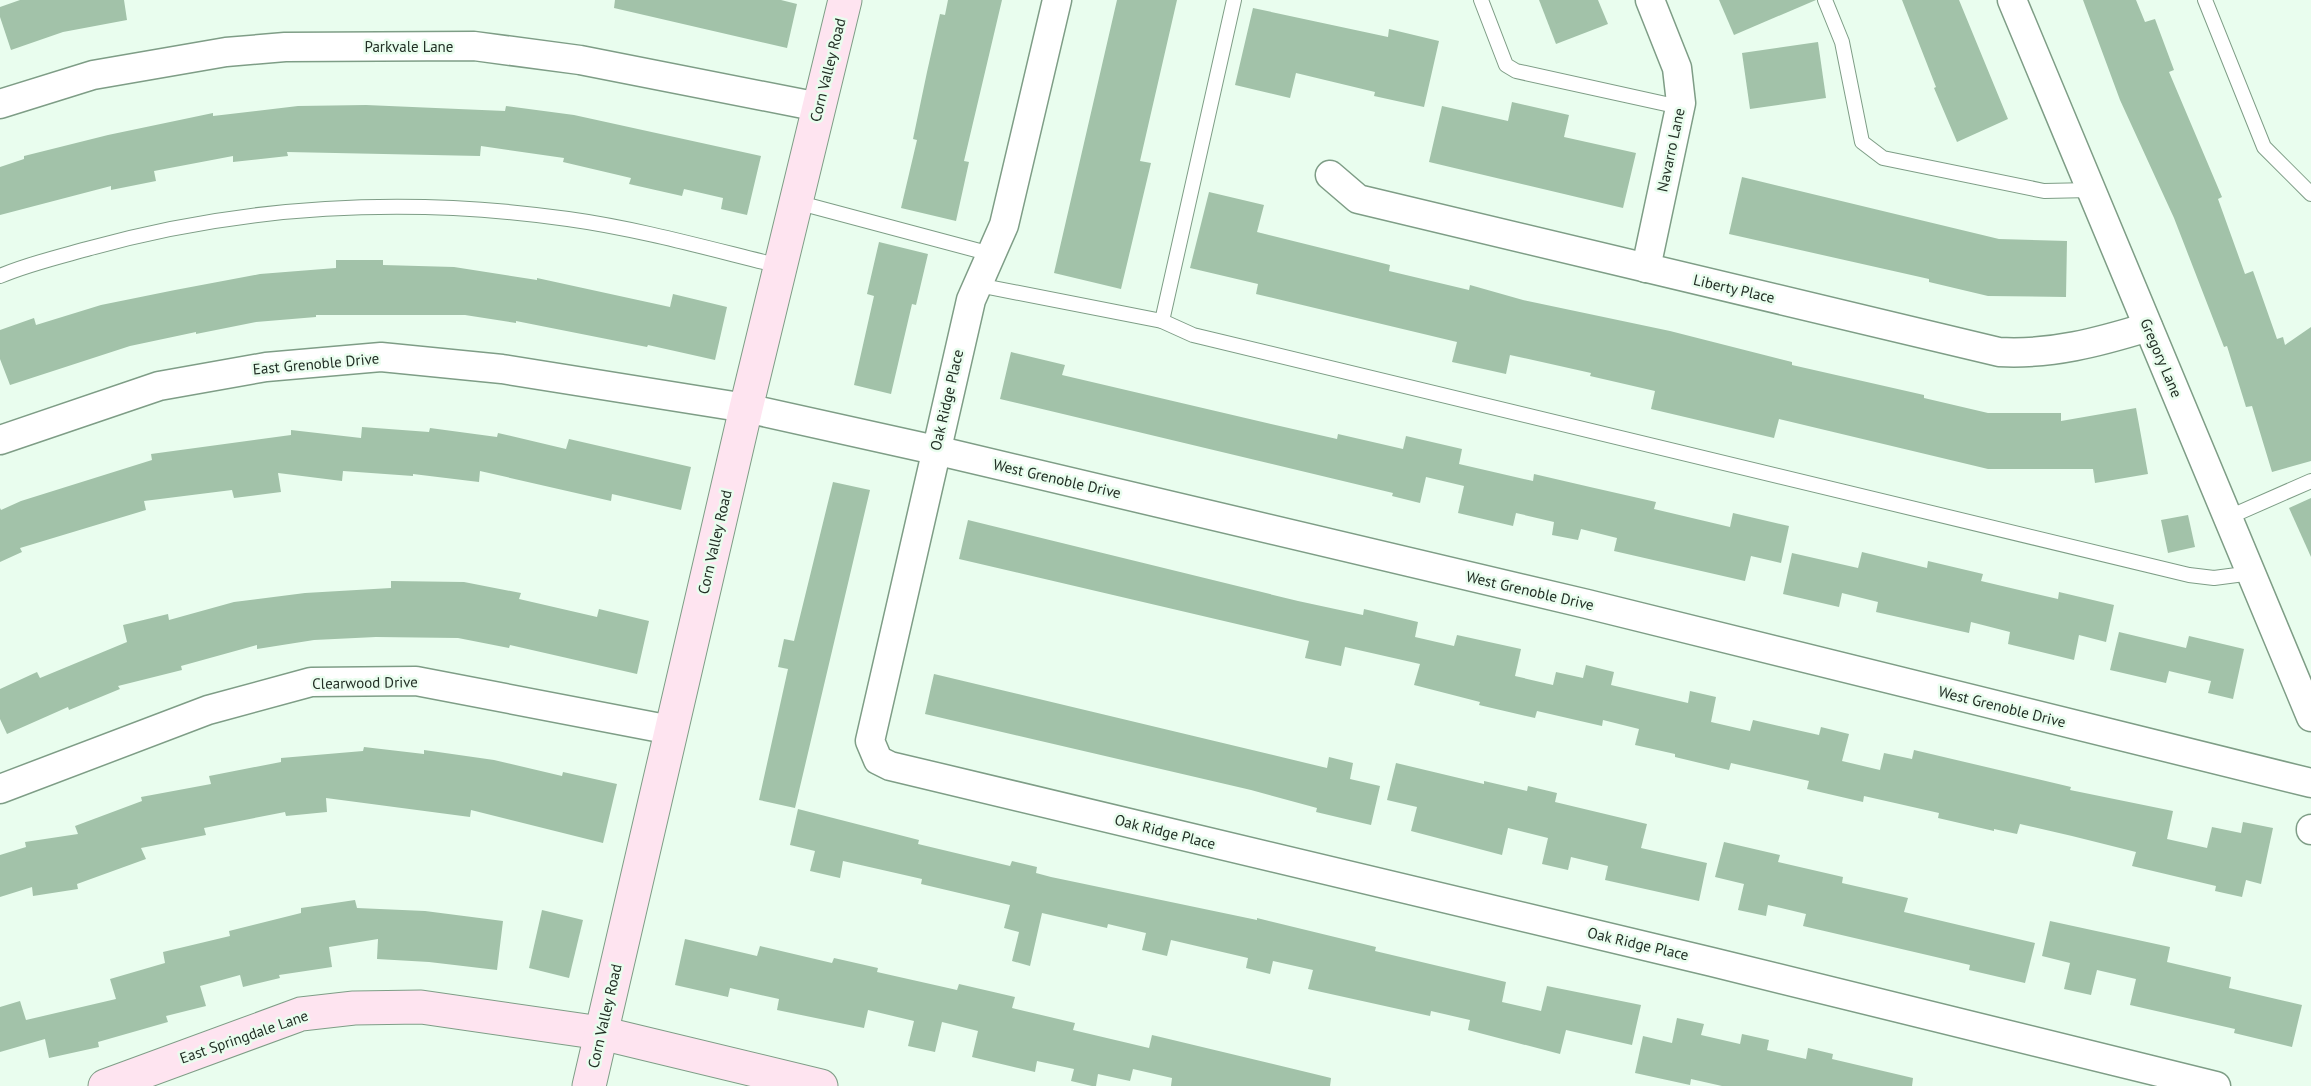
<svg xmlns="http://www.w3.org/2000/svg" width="2311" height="1086" viewBox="0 0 2311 1086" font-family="'PT Sans',sans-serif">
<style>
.building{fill:#a2c2a9}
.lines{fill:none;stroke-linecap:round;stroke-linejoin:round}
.lane-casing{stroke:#7e9d86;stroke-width:16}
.street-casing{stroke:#7e9d86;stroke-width:31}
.secondary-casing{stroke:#7e9d86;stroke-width:35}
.lane{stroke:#fff;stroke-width:14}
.street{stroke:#fff;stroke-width:28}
.secondary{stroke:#fee4f0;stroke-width:33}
.labels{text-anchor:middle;stroke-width:5;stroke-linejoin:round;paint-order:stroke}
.street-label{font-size:15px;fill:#222f25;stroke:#e9fdee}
</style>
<rect width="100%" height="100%" fill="#e9fdee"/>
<!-- building -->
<g class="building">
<path d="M20,0H124L127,20L63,32L11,50L0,17V7Z"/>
<path d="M615,0H781L797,4L787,48L614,8Z"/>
<path d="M948,0H1002L964,161L969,162L956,221L901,208L917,140L913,139L927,72L940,14L945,15Z"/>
<path d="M1117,0H1177L1140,161L1151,163L1121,289L1054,273Z"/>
<path d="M1539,0H1598L1608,24L1556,44Z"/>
<path d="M1719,0H1816L1734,35Z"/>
<path d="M1902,0H1959L2008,119L1957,142L1934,88L1936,87Z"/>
<path d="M2083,0H2136L2145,22L2155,19L2174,70L2169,72L2222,197L2218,199L2245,274L2253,271L2277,339L2283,337L2285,345L2311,327V461L2272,472L2252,406L2246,407L2227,346L2224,347L2174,218L2120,100Z"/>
<path d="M1253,8L1388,37L1389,29L1439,41L1424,107L1374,96L1375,92L1296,73L1290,98L1235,85Z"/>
<path d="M1818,42L1826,98L1750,109L1742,53Z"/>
<path d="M1512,102L1569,115L1564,137L1636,153L1623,208L1429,162L1442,106L1508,121Z"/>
<path d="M366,105L505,111L506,106L574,115L761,156L747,215L721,209L723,198L684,189L682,196L629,184L631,178L563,162L564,158L481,146L480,156L287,152L288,156L233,162V156L154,171L156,181L111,190V186L0,215V167L24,159V156L108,135L213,113V116L298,106Z"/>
<path d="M1742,177L1999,239L2067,241L2066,297L1988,296L1929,282V279L1729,234Z"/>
<path d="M1209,192L1264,205L1257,232L1390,265L1389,271L1469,290L1470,285L1523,300L1670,331L1792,362V365L1924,395V398L1988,413H2061V421L2136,408L2148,474L2095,483L2093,469H1988L1779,419L1774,438L1651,409L1655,391L1590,376L1591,373L1510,355L1506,374L1452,362L1457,342L1256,294L1258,284L1190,268Z"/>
<path d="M879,242L928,254L916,305L912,304L891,394L854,385L874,296L867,294Z"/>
<path d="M336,260H383V265L454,267L537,280V278L670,307L673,294L727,307L715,360L648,345L647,347L516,321V323L465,315H316V317L256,322L196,334V332L130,346L10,385L0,359V330L34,318L36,325L101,305L175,290L260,274L336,268Z"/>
<path d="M1011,352L1065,365L1062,375L1271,424L1337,439L1338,434L1403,449L1406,436L1462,449L1459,464L1533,481L1534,474L1590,487L1656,502L1654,509L1730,527L1733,513L1789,526L1781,563L1751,556L1745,581L1710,573L1614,551L1617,538L1581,529L1578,540L1552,535L1554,522L1516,513L1513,526L1458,513L1464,486L1426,477L1420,503L1392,496L1393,493L1000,399Z"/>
<path d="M362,427L429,432L430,428L497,437L498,433L566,449L569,439L691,467L681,510L612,494L611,501L480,471L479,482L413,474V476L343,471L342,481L278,473L281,492L234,498L232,490L144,501L146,510L20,548L22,552L0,562V508L1,510L21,501L152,460L151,454L291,435V430L361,438Z"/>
<path d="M833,482L870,490L795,808L759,800L788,669L778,667L784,639L794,641Z"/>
<path d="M2311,498V557L2289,508Z"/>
<path d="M2188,515L2195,547L2168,553L2161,520Z"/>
<path d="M968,520L1298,601L1363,615L1364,609L1418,622L1415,637L1454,646L1457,635L1521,649L1515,676L1553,685L1556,672L1583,678L1586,665L1614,672L1611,685L1688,703L1690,691L1716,697L1711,722L1750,731L1753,720L1819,735L1821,727L1849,734L1842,761L1880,770L1884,753L1912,759L1914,750L2071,787L2070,790L2173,811L2167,839L2207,848L2212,827L2241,833L2243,822L2273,828L2261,884L2246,880L2242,897L2215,891L2216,886L2132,866L2136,852L2072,836L2020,824L2017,834L1994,829V831L1938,818L1939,813L1864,796L1863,802L1807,789L1809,781L1731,763L1729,770L1675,757V754L1635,745L1639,729L1603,720L1602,726L1537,711L1535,718L1479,705L1480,702L1414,685L1420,664L1345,647L1341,666L1305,658L1309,641L959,559Z"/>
<path d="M1862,552L1927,568L1928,561L1983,574L1981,581L2058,599L2059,592L2114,605L2106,642L2079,635L2074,660L2008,644L2010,632L1971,622L1969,633L1876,612L1878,602L1842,593L1839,607L1783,594L1792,553L1858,568Z"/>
<path d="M391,581L464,582L521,593L519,599L597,617L599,609L649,621L637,674L510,645L509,648L458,638L376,637L314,640L257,649V645L181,666L182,670L118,686L120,689L69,710L68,707L7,734L0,719V689L37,672L40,678L127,642L123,625L168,614L169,620L234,602L305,593L391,588Z"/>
<path d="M2119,632L2186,648L2189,636L2244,649L2233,699L2208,693L2211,681L2169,671L2166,683L2110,670Z"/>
<path d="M934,674L1327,768L1329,757L1353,763L1350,779L1380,786L1371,825L1316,812L1317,808L1251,790L925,714Z"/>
<path d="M364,747L424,754V750L494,760L562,776L563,772L617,784L603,843L471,810L470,817L326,798L327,812L286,816L285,812L204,828L206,835L141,848L146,859L77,884L78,889L33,896L32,887L0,897V855L26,847L25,842L78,834L75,826L142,801L141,797L211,784L209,776L281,762V758L363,751Z"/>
<path d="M1396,763L1484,784V781L1527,791L1528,786L1557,793L1555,802L1647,824L1641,848L1707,863L1699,901L1605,880L1608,866L1571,857L1568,870L1542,864L1548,838L1508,828L1502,855L1411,831L1417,807L1387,800Z"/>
<path d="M798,809L919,840L918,844L1010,866L1012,861L1037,867L1036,873L1051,877L1257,920V918L1376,947L1375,951L1506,982L1502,1002L1541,1011L1547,986L1641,1005L1632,1045L1566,1030L1560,1054L1468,1030L1470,1020L1431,1011L1430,1016L1308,989L1313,970L1273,961L1270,974L1246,968L1248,958L1171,940L1167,956L1142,950L1146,933L1108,924L1107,928L1042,913L1030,966L1012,961L1019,932L1004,928L1010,905L921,884L922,879L843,861L840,878L810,871L815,851L790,845Z"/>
<path d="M1724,842L1780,855L1778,862L1843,877L1842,883L1908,898L1904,912L2035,943L2025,983L1969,970L1970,965L1803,926L1806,914L1768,905L1766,916L1738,910L1744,884L1715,877Z"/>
<path d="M355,900L357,908L425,911L503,921L497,970L429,962L377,959L378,939L329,947L332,967L279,975L280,978L243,987L240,975L200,986L206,1006L166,1016L168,1022L98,1042L99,1047L49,1058L45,1039L0,1052V1007L20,1001L26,1020L116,999L110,979L165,963L163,952L230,936L229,931L301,913V908Z"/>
<path d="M542,910L583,920L569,978L529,968Z"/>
<path d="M2050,921L2170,947L2167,962L2231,977L2229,988L2302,1005L2292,1047L2234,1033L2235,1029L2130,1005L2136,979L2097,970L2091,995L2064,989L2070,963L2042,956Z"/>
<path d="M685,939L757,956L760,946L832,963L834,958L878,968L877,972L957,990L959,984L1015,997L1012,1008L1075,1023L1073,1030L1149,1048L1152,1035L1331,1078L1330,1086H1171L1172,1078L1133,1069L1130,1081L1098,1074L1096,1086H1092L1071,1081L1074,1069L1037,1061L1035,1072L972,1057L978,1031L942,1022L935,1052L908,1046L914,1021L868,1010L864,1028L777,1010L779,999L730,988L728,997L675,985Z"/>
<path d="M1677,1018L1704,1024L1701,1035L1740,1044L1742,1034L1769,1040L1767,1050L1806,1059L1808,1048L1833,1054L1832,1059L1913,1078L1912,1086H1722L1691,1079L1690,1085L1635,1073L1643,1036L1672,1043Z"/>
</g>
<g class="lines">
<defs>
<g id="lane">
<path d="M1481,0L1506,65L1516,71L1666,104L1681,103"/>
<path d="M1825,0L1842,42L1862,142L1883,158L2044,191L2091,190"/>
<path d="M2205,0L2264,147L2311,194"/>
<path d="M796,202L991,254"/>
<path d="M0,276C28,264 58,257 87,249C243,205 407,196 568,219C640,229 710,249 780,266"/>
<path d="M978,285L1162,321L1234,0"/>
<path d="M1162,321L1193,335L2189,575L2214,578L2252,573"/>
<path d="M2229,517L2311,481"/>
</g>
<g id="street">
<path d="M1057,0L1004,225L971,300L870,741L878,760L890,766L1712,962L2216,1086"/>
<path d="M2012,0L2311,717"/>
<path d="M0,104L93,75L226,52L285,47L474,46L580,60L819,107"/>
<path d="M1330,175L1358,199L1999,352C2051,355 2099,342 2148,327"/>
<path d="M1646,268L1681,103L1677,68L1650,0"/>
<path d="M0,440L159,386L266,367L381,357L502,369L746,408L935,450L1587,604L2311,783"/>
<path d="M0,789L208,710L311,682L416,681L671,730"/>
<path d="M2311,829V830"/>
</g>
<g id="secondary">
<path d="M105,1086L301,1014L354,1008L421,1007L601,1033L821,1086"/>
<path d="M589,1086L746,408L845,0"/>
</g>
</defs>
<!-- lane casing -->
<use href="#lane" class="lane-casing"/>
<!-- street casing -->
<use href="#street" class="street-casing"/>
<!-- secondary casing -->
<use href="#secondary" class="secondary-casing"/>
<!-- lane -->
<use href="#lane" class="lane"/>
<!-- street -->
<use href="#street" class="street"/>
<!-- secondary -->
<use href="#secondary" class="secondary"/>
</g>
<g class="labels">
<!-- street labels -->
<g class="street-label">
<text x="409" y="52">Parkvale Lane</text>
<text transform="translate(828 70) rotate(-76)" y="5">Corn Valley Road</text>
<text transform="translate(1671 150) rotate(-78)" y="5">Navarro Lane</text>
<text transform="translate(1734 289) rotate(13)" y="5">Liberty Place</text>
<text transform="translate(2161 358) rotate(67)" y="5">Gregory Lane</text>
<text transform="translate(316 364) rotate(-5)" y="5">East Grenoble Drive</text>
<text transform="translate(947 400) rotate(-77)" y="5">Oak Ridge Place</text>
<text transform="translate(1057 479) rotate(13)" y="5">West Grenoble Drive</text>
<text transform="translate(715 542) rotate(-77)" y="5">Corn Valley Road</text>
<text transform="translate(1530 591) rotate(13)" y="5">West Grenoble Drive</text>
<text transform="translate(365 683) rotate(-1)" y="5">Clearwood Drive</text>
<text transform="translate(2002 707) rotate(14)" y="5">West Grenoble Drive</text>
<text transform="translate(1165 832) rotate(14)" y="5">Oak Ridge Place</text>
<text transform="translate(1638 944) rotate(13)" y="5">Oak Ridge Place</text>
<text transform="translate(605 1016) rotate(-77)" y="5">Corn Valley Road</text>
<text transform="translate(244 1037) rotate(-19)" y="5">East Springdale Lane</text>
</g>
</g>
</svg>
